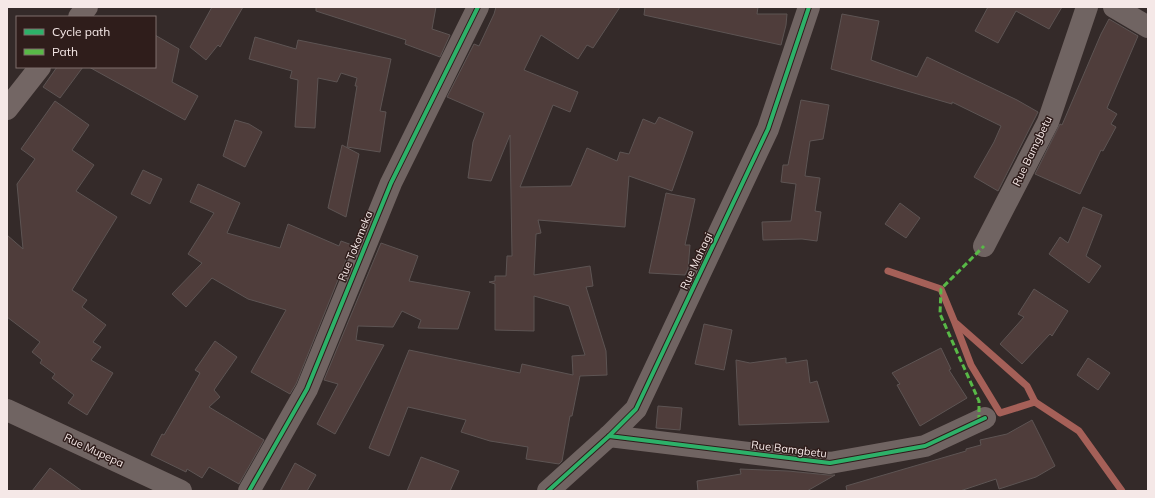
<svg xmlns="http://www.w3.org/2000/svg" width="1155" height="498" viewBox="0 0 1155 498" font-family="Mulish,sans-serif">
<style>
.lines{fill:none;stroke-linecap:round;stroke-linejoin:round}
.stream{stroke:#a56058;stroke-width:7}
.building{fill:#4f3d3b;stroke:#5d5453}
.street{stroke:#706462;stroke-width:22}
.secondary{stroke:#736664;stroke-width:22}
.quiet{stroke:#58b947;stroke-width:3;stroke-dasharray:6 3;stroke-linecap:butt}
.cycleway-casing{stroke:#2f1d1b;stroke-width:6}
.cycleway{stroke:#2db169;stroke-width:4}
.labels{text-anchor:middle;stroke-width:3;stroke-linejoin:round;paint-order:stroke}
.street-label{font-size:11px;fill:#f5e8e7;stroke:#2f1d1b}
</style>
<rect width="100%" height="100%" fill="#342a29"/>
<g class="lines">
<!-- stream -->
<g class="stream">
<path d="M888,271L941,289L955,323L971,365L1000,413L1035,402L1079,431L1122,491"/>
<path d="M957,324L1027,386L1035,402"/>
</g>
</g>
<!-- building -->
<g class="building">
<path d="M212,7H243L220,47L218,45L206,60L190,47Z"/>
<path d="M316,7H436L432,29L450,35L440,57L405,44L406,40L316,11Z"/>
<path d="M496,7H620L593,48L587,45L578,59L541,35L524,70L578,92L570,112L553,105L520,187L571,186L587,148L617,161L620,152L629,154L643,119L655,124L659,117L693,132L672,191L629,176L625,227L538,220L541,233L536,234L534,275L590,266L593,286L586,287L606,351L607,375L580,376L572,416H570L562,461L559,464L526,459L528,447L490,441L461,432L466,420L408,407L389,456L369,448L409,350L520,373L522,364L573,375L572,356L585,355L569,306L534,296V331L495,330V284L489,282L495,281V276H506L507,256H512L510,135L491,181L468,178L473,142L484,113L447,97L474,44L479,46L494,14Z"/>
<path d="M645,7H758L757,14H787L786,25L781,45L644,15Z"/>
<path d="M988,7H1062L1049,29L1016,11L998,43L975,31Z"/>
<path d="M842,14L879,21L871,60L917,77L927,57L1017,100L1038,112L998,191L974,177L994,142L1001,126L952,102V104L831,69Z"/>
<path d="M1109,19L1138,36L1107,108L1117,114L1111,124L1116,127L1103,151L1101,150L1080,194L1035,174L1060,124L1062,125L1101,34Z"/>
<path d="M155,35L179,49L172,82L198,96L185,120L89,67H155Z"/>
<path d="M255,37L296,49L298,40L391,59L380,111L386,112L380,152L347,147L357,86H355L357,78L341,73L337,82L318,78L315,128L295,127L298,80L290,78L292,71L249,59Z"/>
<path d="M57,67H83L60,98L43,87Z"/>
<path d="M801,100L829,105L823,139L810,141L805,176L820,178L815,211L821,212L817,241L802,239L763,240L762,222L791,221L796,184L781,182L783,165H788Z"/>
<path d="M55,101L89,125L72,150L94,165L76,191L117,217L72,290L87,300L82,307L106,325L93,342L101,347L91,360L113,373L87,415L68,403L74,395L52,378L55,374L40,363L42,360L32,352L40,342L7,317V235L23,249L17,184L35,159L21,149Z"/>
<path d="M235,120L249,124L262,132L245,167L223,156Z"/>
<path d="M342,145L359,154L346,217L328,208Z"/>
<path d="M143,170L162,179L150,204L131,194Z"/>
<path d="M198,184L240,203L227,233L280,248L288,224L339,246L341,241L352,245L296,384L290,394L251,372L286,310L248,299L212,278L186,307L172,294L202,263L188,254L214,213L190,202Z"/>
<path d="M666,193L695,199L685,245H690L688,269L685,275L649,273Z"/>
<path d="M900,203L920,218L906,238L885,224Z"/>
<path d="M1083,207L1102,215L1086,256L1101,266L1089,283L1049,254L1060,237L1068,243Z"/>
<path d="M381,243L418,256L409,281L470,292L458,329L418,328L421,320L402,311L393,327L358,326L356,340L384,345L335,434L317,424L338,384L324,380Z"/>
<path d="M1034,289L1068,311L1052,336L1050,334L1022,364L1000,344L1024,317L1018,314Z"/>
<path d="M704,324L732,330L724,370L695,364Z"/>
<path d="M215,341L237,357L214,390L220,397L209,407L264,440L239,484L209,467L202,478L187,469L186,472L151,455L162,434L164,435L200,373L195,370Z"/>
<path d="M941,348L951,369L949,370L967,398L920,426L897,385L900,384L892,373Z"/>
<path d="M786,358V363L807,360L810,383L817,381L829,422L739,425L736,360L750,363Z"/>
<path d="M1088,358L1110,373L1098,390L1077,375Z"/>
<path d="M658,406L682,408L680,430L656,428Z"/>
<path d="M1032,420L1055,466L1036,477L999,489L996,479L960,491H847L846,486L966,451V449L981,445L980,440L1007,434Z"/>
<path d="M421,457L459,471L450,491H407Z"/>
<path d="M295,463L316,475L307,491H280Z"/>
<path d="M50,468L82,491H32Z"/>
<path d="M740,469L788,471L828,475H835L807,491H698L697,481L741,474Z"/>
</g>
<g class="lines">
<!-- street -->
<g class="street">
<path d="M1114,7L1148,27"/>
<path d="M984,246L1048,122L1087,7"/>
<path d="M7,410L181,491"/>
<path d="M609,436L830,463L925,446L985,418"/>
<path d="M249,491L307,389L391,183L478,7"/>
<path d="M548,491L609,436L636,409L768,129L809,7"/>
</g>
<!-- secondary -->
<g class="secondary">
<path d="M79,17L87,7"/>
<path d="M7,109L40,67"/>
</g>
<!-- quiet -->
<path class="quiet" d="M979,421V401L940,314L941,289L984,246"/>
<defs>
<g id="cycleway">
<path d="M609,436L830,463L925,446L985,418"/>
<path d="M249,491L307,389L391,183L478,7"/>
<path d="M548,491L609,436L636,409L768,129L809,7"/>
</g>
</defs>
<!-- cycleway casing -->
<use href="#cycleway" class="cycleway-casing"/>
<!-- cycleway -->
<use href="#cycleway" class="cycleway"/>
</g>
<g class="labels">
<!-- street labels -->
<g class="street-label">
<text transform="translate(1032 151) rotate(-64)" y="4">Rue Bamgbetu</text>
<text transform="translate(355 246) rotate(-68)" y="4">Rue Tokomeka</text>
<text transform="translate(696 261) rotate(-65)" y="4">Rue Mahagi</text>
<text transform="translate(789 449) rotate(7)" y="4">Rue Bamgbetu</text>
<text transform="translate(94 450) rotate(25)" y="4">Rue Mupepa</text>
</g>
</g>
<!-- border -->
<rect width="1155" height="498" fill="none" stroke="#f5e8e7" stroke-width="16"/>
<!-- legend -->
<rect x="16" y="16" width="140" height="52" fill="#2f1d1b" stroke="#7e6e6d"/>
<rect x="24" y="29" width="20" height="6" fill="#2db169" stroke="#7e6e6d"/>
<text x="52" y="36" font-size="12" fill="#f5e8e7">Cycle path</text>
<rect x="24" y="49" width="20" height="6" fill="#58b947" stroke="#7e6e6d"/>
<text x="52" y="56" font-size="12" fill="#f5e8e7">Path</text>
</svg>
